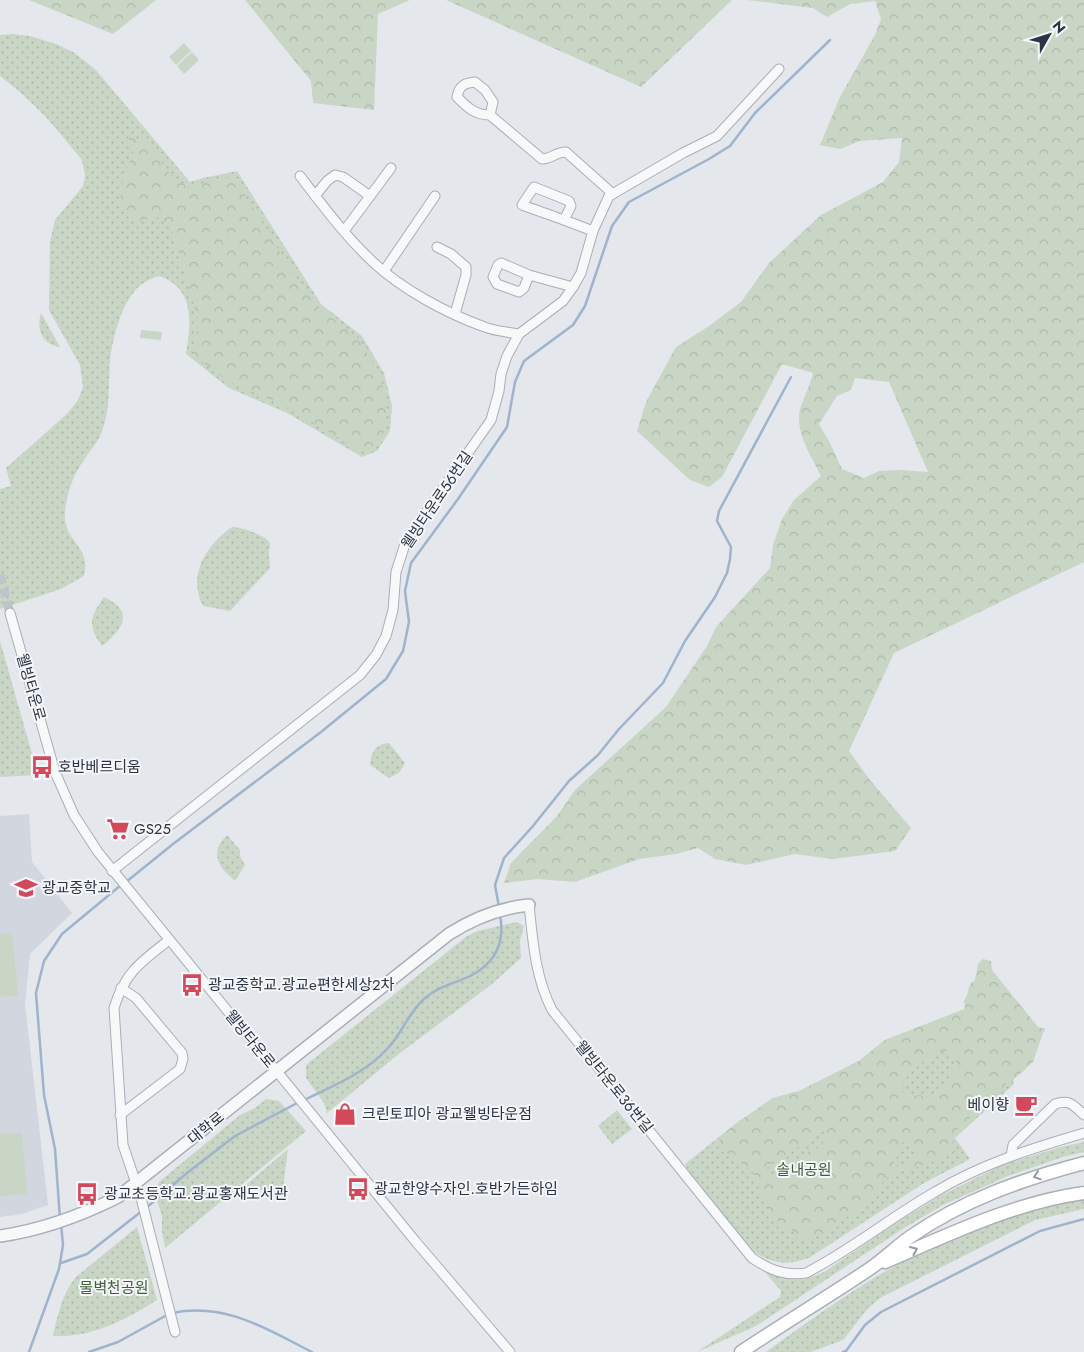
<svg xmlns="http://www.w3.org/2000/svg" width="1084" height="1352" viewBox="0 0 1084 1352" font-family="Jost,'Noto Sans KR',sans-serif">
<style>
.built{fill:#d2d6de}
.grass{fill:url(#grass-dots)}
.forest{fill:url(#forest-crowns);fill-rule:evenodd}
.garden{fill:#c9d6c5}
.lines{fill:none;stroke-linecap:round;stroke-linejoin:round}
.stream{stroke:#9fb4cc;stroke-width:2.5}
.minor-tunnel{stroke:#bfc3cb;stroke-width:9;stroke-dasharray:9 4.5;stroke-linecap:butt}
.minor-casing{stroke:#a9aeb7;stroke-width:11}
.tertiary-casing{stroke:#a9aeb7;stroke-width:14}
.secondary-casing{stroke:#a9aeb7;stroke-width:15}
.minor{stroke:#f7f8fa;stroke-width:9}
.tertiary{stroke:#f7f8fa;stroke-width:11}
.secondary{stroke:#fff;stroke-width:12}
.oneway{stroke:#959aa2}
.labels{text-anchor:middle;stroke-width:4;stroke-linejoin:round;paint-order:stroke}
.street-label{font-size:15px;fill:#2b3445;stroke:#f4f6f9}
.poi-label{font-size:15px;fill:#2b3445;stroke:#f4f6f9;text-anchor:start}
.park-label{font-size:15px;fill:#3f6138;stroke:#f4f6f9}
</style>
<defs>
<pattern id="grass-dots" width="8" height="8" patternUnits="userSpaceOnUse" patternTransform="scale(1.25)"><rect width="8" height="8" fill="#c9d6c5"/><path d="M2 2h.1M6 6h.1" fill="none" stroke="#adb8ab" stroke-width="1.8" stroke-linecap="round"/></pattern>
<pattern id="forest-crowns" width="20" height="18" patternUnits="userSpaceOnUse" patternTransform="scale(1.25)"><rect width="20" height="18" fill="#c9d6c5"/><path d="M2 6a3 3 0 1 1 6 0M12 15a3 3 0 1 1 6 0" fill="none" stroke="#adb8ab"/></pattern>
</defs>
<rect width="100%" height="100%" fill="#e4e7ec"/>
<!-- built -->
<path class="built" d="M29,814L32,862L72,913L30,954L25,1004L48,1205L22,1214L0,1217V816Z"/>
<!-- grass -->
<g class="grass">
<path d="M13,34L30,36L56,44L73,52L96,70L190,182L203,178L237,171L321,304L362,336L384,373L392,406L390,431L377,451L362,457L287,413L229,388L186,354C191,322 195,288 159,276C154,278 149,279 145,282C123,295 113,336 110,360C108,384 111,408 102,431C98,443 90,450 84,460C73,475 66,495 65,513C63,542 92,546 84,576L61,589L0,609V489L11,486L6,468L68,413L78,400L83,387L80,365L49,310L50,242L55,220L83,186L85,176L82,160L63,137L45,116L21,93L0,76V35Z"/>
<path d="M41,313L60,347C42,345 36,329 41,313Z"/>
<path d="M232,527C240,527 268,535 270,544C270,545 269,551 269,552C269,557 270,563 270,568L230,611L203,606C187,576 206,545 232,527Z"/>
<path d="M104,597C135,611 123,630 102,646C87,626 90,617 104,597Z"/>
<path d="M0,641L38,775L0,777Z"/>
<path d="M389,743L405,763L399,773L389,778L370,765C371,753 375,744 389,743Z"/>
<path d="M227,835L240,850V856L245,865L235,881C218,867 209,853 227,835Z"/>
<path d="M517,922L524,926L520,941L521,958L492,984L400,1053L327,1113L324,1103L306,1078V1065L467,936L478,931Z"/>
<path d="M965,1009L1026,1069L1014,1078L1013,1085L955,1138L970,1159L924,1183L809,1258C787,1266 773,1264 754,1252L694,1181L685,1164L738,1122L773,1098L799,1091L859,1061L885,1040Z"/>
<path d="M266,1099L279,1101L306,1131L165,1248L162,1231V1216L154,1191L159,1182L240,1115L255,1108Z"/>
<path d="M617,1110L632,1129L612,1144L598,1126Z"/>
<path d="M1084,1142V1152L1063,1157L1008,1176L943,1205L901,1230L756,1326L697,1352L780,1297L781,1291L764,1271C787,1281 801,1283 824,1272L896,1223L938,1197L1002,1165L1061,1147Z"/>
<path d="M288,1149L282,1196C269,1189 255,1189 240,1190Z"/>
<path d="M1084,1198V1209L1035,1220L882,1297L868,1308L844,1339L838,1342L810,1352H766C814,1317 863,1282 915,1255C967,1227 1027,1209 1084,1198Z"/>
<path d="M137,1227L157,1300C125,1320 92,1338 53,1336C58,1314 62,1294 76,1277Z"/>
</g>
<!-- forest -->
<g class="forest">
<path d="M29,0H156L113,34Z"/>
<path d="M245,0H410L378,14L374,110L313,103L311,81Z"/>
<path d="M446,0H732L641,87Z"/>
<path d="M747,0H1084V562L894,653L849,751L870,780L911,828L895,851L833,859L795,854L746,865L715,859L698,848L676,854L639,859L575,882L538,879L504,883L511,863L557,816L575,790L666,707L707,646L716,627L770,568L773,545L782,519L794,500L821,476C811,455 793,430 801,406C805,395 810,385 813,373L782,364L722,477L709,487L690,480L637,431L646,402L676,347L709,326L741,302L769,263L821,215L883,182L899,162L902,138L860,141L840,149L820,145L840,97L875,35L881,19L875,1L850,4L827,17L813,8ZM855,378L889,382L928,472L900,470L879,471L864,478L842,469L830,443L819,424L837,396L851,390Z"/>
<path d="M128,136L150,143L168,172L190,189L203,183L234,176L289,267L317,307L357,337L380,374L387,404L385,430L371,449H356L296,412L264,396L228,381L194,356L198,319L171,228L160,217L136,221L119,206L123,179L133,152Z"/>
<path d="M983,959L991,961L992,970L1038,1027L1046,1029L1043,1033L1033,1062L1014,1079L1008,1081L1001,1090L953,1133L952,1141L956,1151C944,1156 933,1162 921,1166C910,1170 898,1170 888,1177C878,1184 878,1197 869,1205C864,1210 858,1211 852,1214C834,1223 819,1242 798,1239L794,1231C779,1228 769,1212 763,1198C760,1189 759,1180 753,1173C744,1163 731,1157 721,1149L719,1137L738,1122L773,1098L799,1091L859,1061L885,1040L965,1009L964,1001C970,993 966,985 975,980L978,964ZM946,1051L951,1052L957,1063L950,1071V1077L945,1089L936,1096L927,1097L919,1095L909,1097L901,1091L904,1080L919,1065L936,1053ZM819,1131L824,1132L827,1136L824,1141L817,1144L818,1148L815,1151H809L802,1158L797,1159L794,1168L776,1179H772L769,1177L766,1169L773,1161L789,1154ZM902,1142C907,1143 915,1151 916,1157C910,1167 903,1165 892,1165L902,1148Z"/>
</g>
<!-- garden -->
<g class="garden">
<path d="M184,43L191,51L176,65L169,57Z"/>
<path d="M192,52L199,60L184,74L177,66Z"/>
<path d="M141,330L162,332L161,340L140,338Z"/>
<path d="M12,933L18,995L0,997V934Z"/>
<path d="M22,1133L27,1194L0,1196V1134Z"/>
</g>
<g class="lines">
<!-- stream -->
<g class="stream">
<path d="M126,882L173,844L321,732L386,679L403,651L409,622L405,591L411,563L458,499L507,427L515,382L524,361L573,325L585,306L612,226L629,202L709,159L730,146L755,113L830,40"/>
<path d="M499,907L495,885L504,858L533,826L569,781L598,755L619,729L663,683L685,641L715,597L727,573L730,559L731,547L717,521L719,511L791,377"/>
<path d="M304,1100C333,1086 367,1072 388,1048C402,1033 409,1012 424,999C440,985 455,984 472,975C496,962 505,941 500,915"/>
<path d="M146,1208L187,1173L235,1136L299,1102"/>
<path d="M60,1219L55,1149L44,1095L36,993L44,961L62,934L121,885"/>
<path d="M61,1263L87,1254L142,1211"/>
<path d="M172,1313C226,1302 266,1329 312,1352"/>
<path d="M29,1352L59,1269L63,1245L61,1224"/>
<path d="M89,1352L118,1342L167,1315"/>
<path d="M843,1352L846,1351L865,1325L881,1312L1040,1231L1084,1219"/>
</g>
<!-- minor-tunnel -->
<path class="minor-tunnel" d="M0,575L10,613"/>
<defs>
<g id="minor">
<path d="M490,115C475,115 468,108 457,97C459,86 464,83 475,82L485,90L493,102L490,115L542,159C551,159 556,152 566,152L613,194"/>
<path d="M300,176C323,206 346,237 374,263C402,289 446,313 482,326C493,331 507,332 519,334"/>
<path d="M534,187L569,201L571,206L564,220L522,205Z"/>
<path d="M315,196L327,181L335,175L343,177L370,196"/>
<path d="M564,220L593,231"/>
<path d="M344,231L391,168"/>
<path d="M437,247L451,254L466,267V275L455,314"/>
<path d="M384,271L435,196"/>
<path d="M529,275L524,288L519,292L497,284L493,277L498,265L501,263L529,275L573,287"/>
<path d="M10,613L55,772L74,815L98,852L416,1242L510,1352"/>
<path d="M112,871L360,675L376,655L386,636L393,610L396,572L406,541L491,420L499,391L501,374L507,356L519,334L563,301L573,287L581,273L593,231L609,196L683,153L717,136L779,69"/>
<path d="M529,905C533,941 535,977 552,1010L752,1258C770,1270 784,1276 806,1273C851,1250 891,1217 935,1192C981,1164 1033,1148 1084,1133"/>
<path d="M169,940C141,962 125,972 114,1008L123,1145L141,1198L175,1332"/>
<path d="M120,1115L180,1069L183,1059L182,1053L136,998L121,988"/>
<path d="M1011,1156L1013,1145L1055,1104C1070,1099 1073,1105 1084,1115"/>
</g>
<path id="tertiary" d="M0,1236C42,1230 80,1216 118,1197L449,934C474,918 499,908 529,905"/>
<g id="secondary">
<path d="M885,1262C950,1234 1013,1203 1084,1193"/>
<path d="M741,1352C783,1324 826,1298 868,1270C883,1260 896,1247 910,1237C963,1200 1023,1179 1084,1163"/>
</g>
</defs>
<!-- minor casing -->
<use href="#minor" class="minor-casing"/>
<!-- tertiary casing -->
<use href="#tertiary" class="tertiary-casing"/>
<!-- secondary casing -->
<use href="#secondary" class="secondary-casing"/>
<!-- minor -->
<use href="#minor" class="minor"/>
<!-- tertiary -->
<use href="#tertiary" class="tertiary"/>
<!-- secondary -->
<use href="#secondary" class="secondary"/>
</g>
<!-- one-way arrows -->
<defs><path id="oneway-chevron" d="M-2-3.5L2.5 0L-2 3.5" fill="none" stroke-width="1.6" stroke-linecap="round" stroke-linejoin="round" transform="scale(1.25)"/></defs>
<g class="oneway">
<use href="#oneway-chevron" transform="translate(1037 1176) rotate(162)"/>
<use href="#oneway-chevron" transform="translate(914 1250) rotate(-24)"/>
</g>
<!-- icons -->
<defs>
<symbol id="bus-bare" viewBox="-9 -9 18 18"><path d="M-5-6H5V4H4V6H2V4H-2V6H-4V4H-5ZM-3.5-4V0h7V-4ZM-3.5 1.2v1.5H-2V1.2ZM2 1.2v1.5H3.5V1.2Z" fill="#d1495b" stroke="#f4f6f9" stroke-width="2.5" paint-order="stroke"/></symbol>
<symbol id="supermarket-bare" viewBox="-9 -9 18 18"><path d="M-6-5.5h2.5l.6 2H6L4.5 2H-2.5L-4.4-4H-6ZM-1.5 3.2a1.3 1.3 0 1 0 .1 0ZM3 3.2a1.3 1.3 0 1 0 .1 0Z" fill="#d1495b" stroke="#f4f6f9" stroke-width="2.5" paint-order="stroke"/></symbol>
<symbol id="school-bare" viewBox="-9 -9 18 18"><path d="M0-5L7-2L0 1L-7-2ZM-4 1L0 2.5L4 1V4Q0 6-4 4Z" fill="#d1495b" stroke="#f4f6f9" stroke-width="2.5" paint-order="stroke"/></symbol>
<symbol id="cafe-bare" viewBox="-9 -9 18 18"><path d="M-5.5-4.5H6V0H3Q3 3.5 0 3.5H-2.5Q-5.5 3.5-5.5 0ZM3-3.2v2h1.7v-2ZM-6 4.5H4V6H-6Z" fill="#d1495b" stroke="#f4f6f9" stroke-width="2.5" paint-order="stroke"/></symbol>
<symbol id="shop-bare" viewBox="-9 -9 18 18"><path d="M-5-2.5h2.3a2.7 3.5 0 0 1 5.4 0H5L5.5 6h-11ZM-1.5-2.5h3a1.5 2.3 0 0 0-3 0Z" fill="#d1495b" stroke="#f4f6f9" stroke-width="2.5" paint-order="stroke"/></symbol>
</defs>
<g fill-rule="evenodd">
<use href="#bus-bare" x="26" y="751" width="32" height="32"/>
<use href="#supermarket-bare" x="102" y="813" width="32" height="32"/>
<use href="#school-bare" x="10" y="872" width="32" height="32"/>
<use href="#bus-bare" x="176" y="969" width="32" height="32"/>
<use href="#cafe-bare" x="1010" y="1089" width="32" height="32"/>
<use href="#shop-bare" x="329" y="1098" width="32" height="32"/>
<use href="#bus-bare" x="342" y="1173" width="32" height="32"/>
<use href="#bus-bare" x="71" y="1178" width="32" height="32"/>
</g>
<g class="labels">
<!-- street labels -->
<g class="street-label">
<text transform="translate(437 500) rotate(-56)" y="5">웰빙타운로56번길</text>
<text transform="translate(31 687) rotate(74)" y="5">웰빙타운로</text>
<text transform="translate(250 1039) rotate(51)" y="5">웰빙타운로</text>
<text transform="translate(614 1087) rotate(51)" y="5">웰빙타운로36번길</text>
<text transform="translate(206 1128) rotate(-39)" y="5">대학로</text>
</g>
<!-- poi labels -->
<g class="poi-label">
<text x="58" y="772">호반베르디움</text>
<text x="134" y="834">GS25</text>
<text x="42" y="893">광교중학교</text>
<text x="208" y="990">광교중학교.광교e편한세상2차</text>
<text x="1009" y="1110" text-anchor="end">베이향</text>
<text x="362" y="1119">크린토피아 광교웰빙타운점</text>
<text x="374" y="1194">광교한양수자인.호반가든하임</text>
<text x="104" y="1199">광교초등학교.광교홍재도서관</text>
</g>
<!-- park labels -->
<g class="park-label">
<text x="804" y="1175">솔내공원</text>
<text x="114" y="1293">물벽천공원</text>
</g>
</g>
<!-- north arrow -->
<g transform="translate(1049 35) rotate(51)" stroke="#f4f6f9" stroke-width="4" paint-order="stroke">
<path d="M0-4L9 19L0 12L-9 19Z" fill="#2b3445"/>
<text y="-8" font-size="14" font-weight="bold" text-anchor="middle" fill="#2b3445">N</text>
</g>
</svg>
